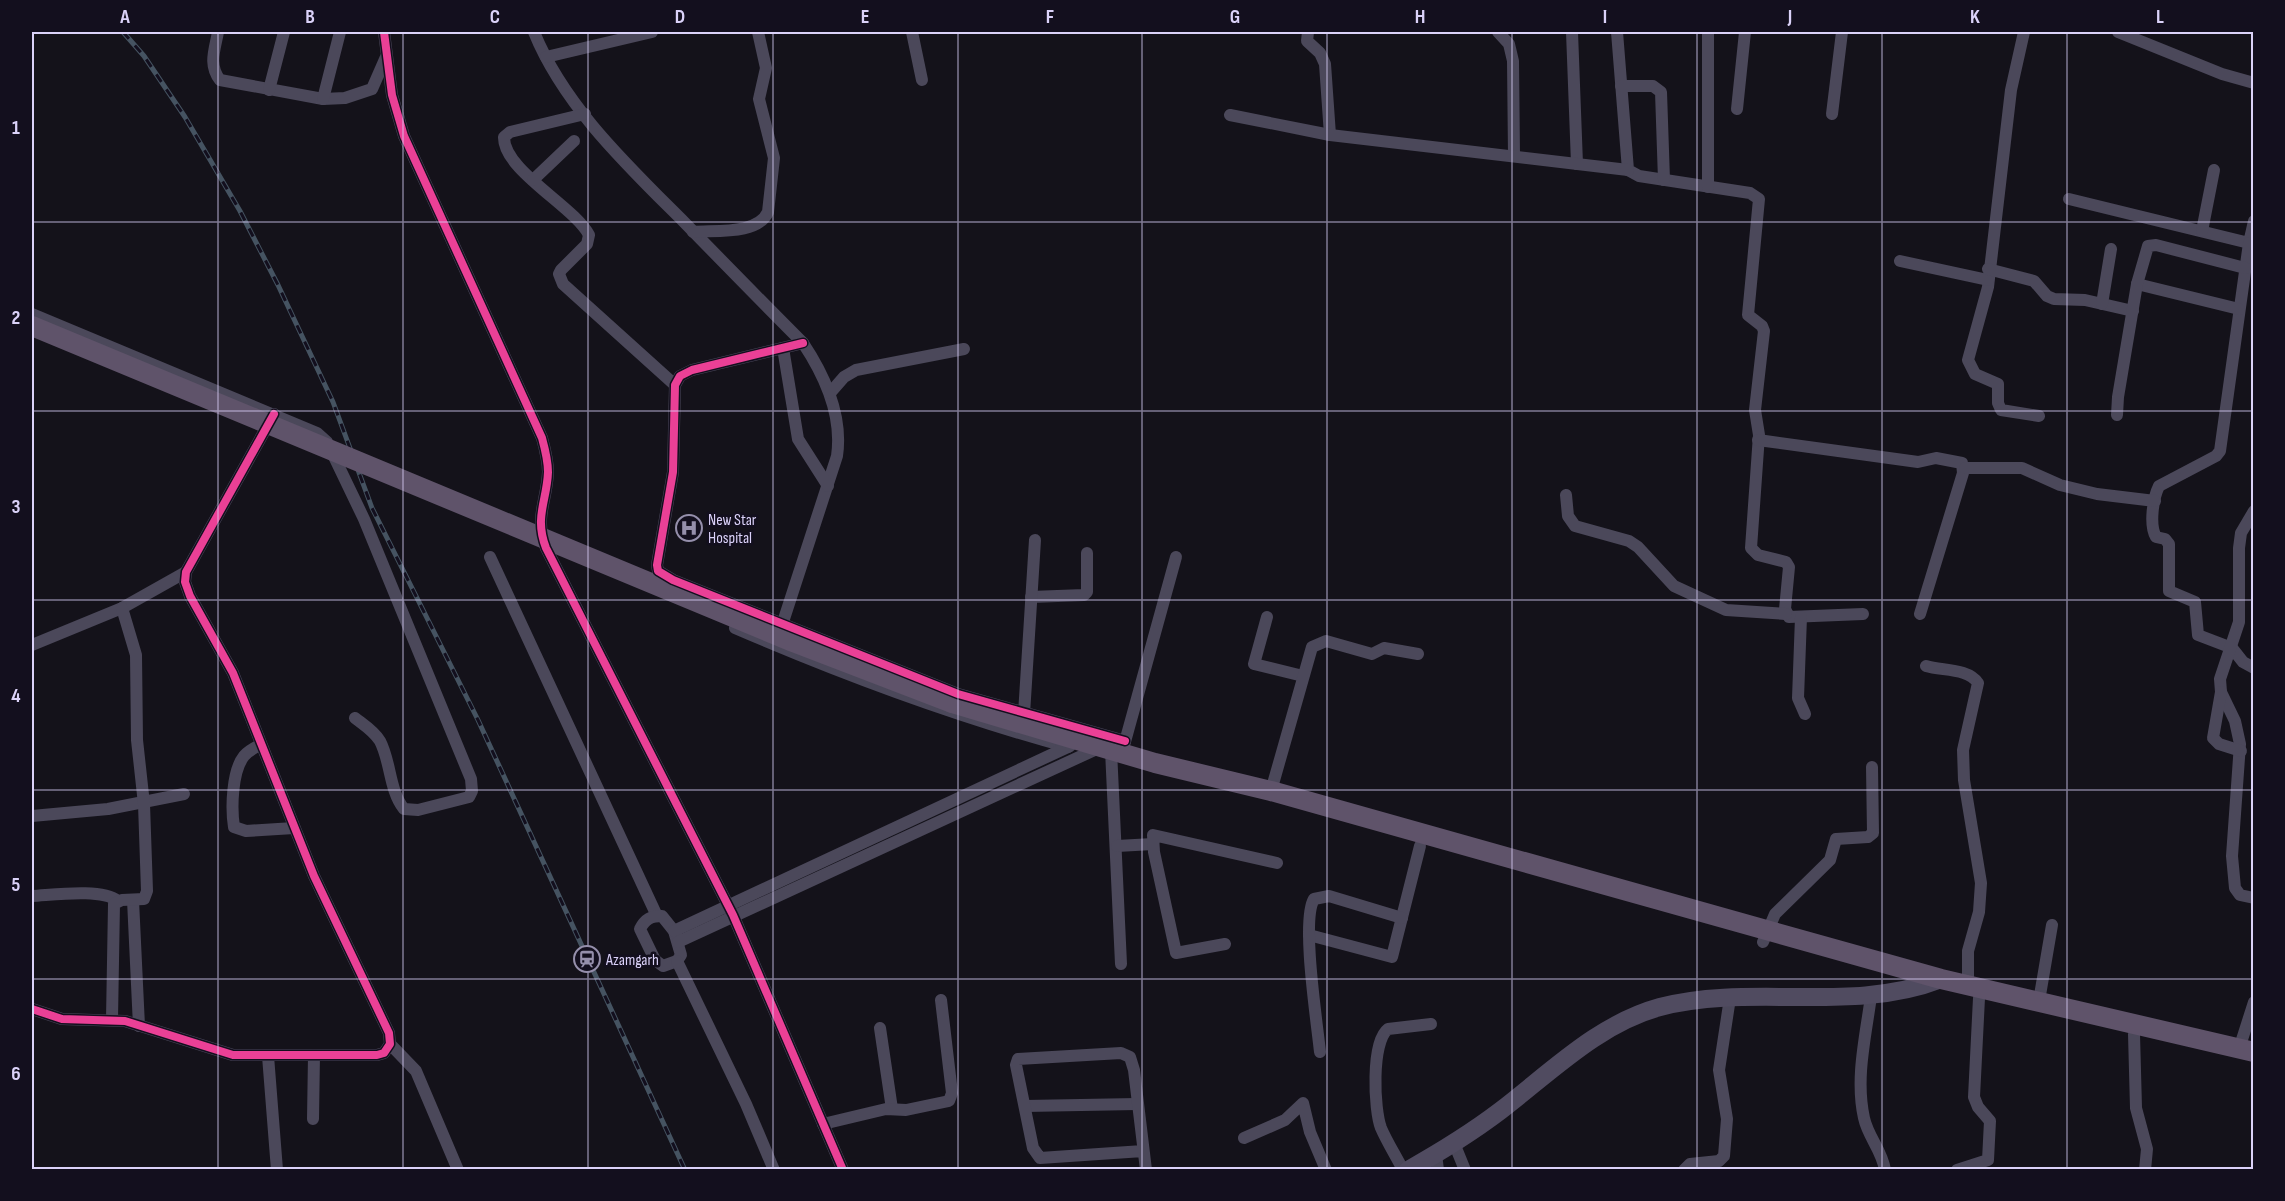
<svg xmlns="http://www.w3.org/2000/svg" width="2285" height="1201" viewBox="0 0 2285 1201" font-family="'Sofia Sans Condensed',sans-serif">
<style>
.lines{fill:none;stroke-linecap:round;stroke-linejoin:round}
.minor{stroke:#4b485a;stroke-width:12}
.secondary{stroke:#504b60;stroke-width:18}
.primary{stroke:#5f536a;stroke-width:20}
.rail-casing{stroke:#455361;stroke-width:5}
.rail{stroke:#130f1e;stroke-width:3;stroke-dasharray:9;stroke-linecap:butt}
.primary-bridge{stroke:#5f536a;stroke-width:20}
.cycleway-casing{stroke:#130f1e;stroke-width:11}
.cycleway{stroke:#ea4096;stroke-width:8}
.grid{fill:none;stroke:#dbd2f9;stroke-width:1.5;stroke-opacity:0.55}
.labels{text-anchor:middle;stroke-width:5;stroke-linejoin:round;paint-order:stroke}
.poi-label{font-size:16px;fill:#dbd2f9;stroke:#130f1e;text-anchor:start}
.neatline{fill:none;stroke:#dbd2f9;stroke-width:2}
.grid-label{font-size:20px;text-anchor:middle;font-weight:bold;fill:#dbd2f9}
</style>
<rect width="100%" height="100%" fill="#14121a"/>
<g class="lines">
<!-- minor -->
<g class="minor">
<path d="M218,32C215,49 208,65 220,80L323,99L345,98L372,89L386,57"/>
<path d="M384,32L392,95L404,136L542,438C545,449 548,460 548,472C547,501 534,517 546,548L733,915L843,1170"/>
<path d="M534,32C564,106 628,166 684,222C723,262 763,303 803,343C825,376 843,415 837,456L783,622"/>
<path d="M912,32L922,80"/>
<path d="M1308,32L1307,41L1320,53L1325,64L1330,135"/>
<path d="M1498,32L1509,44L1513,61L1514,156"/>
<path d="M1572,32L1577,164"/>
<path d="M1617,32L1628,170L1639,176L1750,193L1759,199L1748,315L1762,326L1764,331L1755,410L1759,435L1751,548L1758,555L1786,562L1789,567L1785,609L1789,617L1863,614"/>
<path d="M2024,32L2011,90L1988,287L1968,360L1975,374L1998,384V403L2001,410L2039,416"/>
<path d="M2118,32L2222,74L2254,83"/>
<path d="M546,57L652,32"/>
<path d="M1621,86H1653L1661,92L1664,180"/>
<path d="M269,90L284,32"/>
<path d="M323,99L340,32"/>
<path d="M1737,109L1745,32"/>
<path d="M585,114L510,132L504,137C503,170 575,207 589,235L587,244L561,270L559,274L563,284L675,385"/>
<path d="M1832,114L1842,32"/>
<path d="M1230,115L1330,135L1628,170"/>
<path d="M533,180L574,141"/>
<path d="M1708,187V32"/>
<path d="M2069,199L2249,243L2254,221"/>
<path d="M2202,231L2214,170"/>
<path d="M693,232C715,230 758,235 768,212L774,158L759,99L766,68L758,32"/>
<path d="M2249,243L2220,451L2216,456L2159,486C2153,498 2149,525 2156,537L2165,539L2169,544V591L2195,602L2198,635L2232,648L2243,662L2254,668"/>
<path d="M1900,261L1988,280"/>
<path d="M1988,269L2034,281L2047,296L2054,299L2085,300L2133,311"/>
<path d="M2137,284L2239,309"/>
<path d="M2102,304L2111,249"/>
<path d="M32,314L317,433L327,442L364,519L471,779L472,791L469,797L418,810L404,809C389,790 391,762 380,741C374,731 364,725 355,718"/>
<path d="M803,343L692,370L680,376L675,385L673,472L657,565L658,571L673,580L958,694L1125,741"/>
<path d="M783,348L798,439L828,486"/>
<path d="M830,393L844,377L856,370L964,349"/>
<path d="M2117,415L2118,397L2137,284L2148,246L2156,245L2245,268"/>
<path d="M1758,440L1918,462L1936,458L1962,463L1963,473L1920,614"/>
<path d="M1965,468H2022L2060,485L2097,494L2155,501"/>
<path d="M1566,495L1568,516L1575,526L1629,541L1638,547L1674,586L1726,610L1786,614"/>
<path d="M2254,511L2241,533L2239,548V622L2220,679L2221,692L2235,721L2240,744L2232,856L2235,888L2240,895L2254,898"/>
<path d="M490,557L657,916"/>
<path d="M1031,597L1084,595L1087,592V553"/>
<path d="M1267,617L1254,664L1303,676"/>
<path d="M1801,617L1798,698L1805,714"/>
<path d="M735,628C844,675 954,716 1068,747"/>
<path d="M32,645L122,608L186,572"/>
<path d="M1926,666C1942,671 1968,668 1978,683L1963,750L1964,780L1981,883L1979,912L1968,951V984"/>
<path d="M2221,692L2213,738L2219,744L2241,751"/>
<path d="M1024,714L1035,540"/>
<path d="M260,745C254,748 248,751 244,756C232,771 231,808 234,827L246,831L294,828"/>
<path d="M1123,749L1176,557"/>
<path d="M1111,750L1121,964"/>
<path d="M1271,791L1312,647L1326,641L1372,654L1384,648L1418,654"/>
<path d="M32,816L108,809L184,794"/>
<path d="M1117,846L1153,844"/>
<path d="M32,896C53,895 101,888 118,901"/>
<path d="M133,900L139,1026"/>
<path d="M662,916L674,931L681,955L677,961L663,966L655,960L640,929C645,919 651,916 662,916Z"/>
<path d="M674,931L1070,746"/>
<path d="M1309,935L1392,957L1420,846"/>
<path d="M678,942L1101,747"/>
<path d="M1763,942L1775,914L1830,860L1836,839L1868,837L1873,833L1872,767"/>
<path d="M1225,944L1176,953L1154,852L1153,835L1277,863"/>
<path d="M677,961L746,1104L774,1170"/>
<path d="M1871,996C1866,1035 1855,1078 1864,1118C1868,1137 1882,1150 1885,1170"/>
<path d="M2039,1001L2052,925"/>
<path d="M32,1009L62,1019L125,1021L233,1055H377L384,1053L390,1044L389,1033L314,876L233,673L190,596L185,582L186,572L274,414"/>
<path d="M112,1019L114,904L122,900L144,899L147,891L144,804L137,740L136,655L122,608"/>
<path d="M880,1028L892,1109"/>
<path d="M2134,1034L2136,1108L2147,1149L2145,1170"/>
<path d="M390,1044L416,1071L458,1170"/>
<path d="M2239,1049L2254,1002"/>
<path d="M1320,1052C1317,1022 1301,920 1314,899L1329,896L1402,918"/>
<path d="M268,1056L277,1170"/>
<path d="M1025,1106L1137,1104"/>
<path d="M313,1119L314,1055"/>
<path d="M823,1124L886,1109L906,1110L949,1101L952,1093L941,1000"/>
<path d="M1244,1138L1285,1120L1303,1103L1310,1132L1326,1170"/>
<path d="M1454,1143L1465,1170"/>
<path d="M1143,1151L1040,1158L1033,1148L1016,1065L1018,1059L1121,1053L1130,1057L1134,1070L1146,1170"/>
<path d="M1436,1154L1438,1170"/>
<path d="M1403,1170C1396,1156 1387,1142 1381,1128C1374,1110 1371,1042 1388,1029L1431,1024"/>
<path d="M1684,1170L1690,1164L1719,1161L1724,1156L1727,1119L1719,1070L1730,998"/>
<path d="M1957,1170L1988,1160L1990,1121L1978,1107L1974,1097L1979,998"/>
</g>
<!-- secondary -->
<path class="secondary" d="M1408,1170C1440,1152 1471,1133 1500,1111C1551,1072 1598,1024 1660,1007C1752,983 1851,1014 1941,979"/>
<!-- primary -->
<path class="primary" d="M952,703L1155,763L1271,791L1941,979L2254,1052"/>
<defs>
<path id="rail" d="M123,32L144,56L185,117L240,211L278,285L333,402L372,508L478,720L685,1170"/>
</defs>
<!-- rail casing -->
<use href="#rail" class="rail-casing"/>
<!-- rail -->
<use href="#rail" class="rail"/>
<!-- primary-bridge -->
<path class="primary-bridge" d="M32,326L793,642L952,703"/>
<defs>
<g id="cycleway">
<path d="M384,32L392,95L404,136L542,438C545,449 548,460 548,472C547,501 534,517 546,548L733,915L843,1170"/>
<path d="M803,343L692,370L680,376L675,385L673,472L657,565L658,571L673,580L958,694L1125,741"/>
<path d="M32,1009L62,1019L125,1021L233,1055H377L384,1053L390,1044L389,1033L314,876L233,673L190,596L185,582L186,572L274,414"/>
</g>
</defs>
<!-- cycleway casing -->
<use href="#cycleway" class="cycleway-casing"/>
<!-- cycleway -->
<use href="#cycleway" class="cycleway"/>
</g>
<!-- grid -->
<path class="grid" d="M218,32V1170M403,32V1170M588,32V1170M773,32V1170M958,32V1170M1142,32V1170M1327,32V1170M1512,32V1170M1697,32V1170M1882,32V1170M2067,32V1170M32,222H2254M32,411H2254M32,600H2254M32,790H2254M32,979H2254"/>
<!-- icons -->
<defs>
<symbol id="hospital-ring" viewBox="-11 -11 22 22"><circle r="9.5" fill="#130f1e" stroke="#958fab" stroke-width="1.5"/><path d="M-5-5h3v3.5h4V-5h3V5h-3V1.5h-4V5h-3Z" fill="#958fab"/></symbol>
<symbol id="station-ring" viewBox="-11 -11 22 22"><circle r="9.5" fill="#130f1e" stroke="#958fab" stroke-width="1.5"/><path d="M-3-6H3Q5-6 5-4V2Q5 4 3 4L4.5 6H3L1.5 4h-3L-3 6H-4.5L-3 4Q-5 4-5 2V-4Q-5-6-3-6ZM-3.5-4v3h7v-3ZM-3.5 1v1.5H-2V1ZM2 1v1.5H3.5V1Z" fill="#958fab"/></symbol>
</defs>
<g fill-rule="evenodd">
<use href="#hospital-ring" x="674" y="513" width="30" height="30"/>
<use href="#station-ring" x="572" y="944" width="30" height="30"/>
</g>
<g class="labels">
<!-- poi labels -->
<g class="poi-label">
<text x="708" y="525">New Star<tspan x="708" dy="18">Hospital</tspan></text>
<text x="606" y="965">Azamgarh</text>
</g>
</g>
<!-- border -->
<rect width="2285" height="1201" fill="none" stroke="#130f1e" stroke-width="66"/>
<rect x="33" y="33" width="2219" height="1135" class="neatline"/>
<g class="grid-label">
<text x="125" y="23">A</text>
<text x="310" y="23">B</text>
<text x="495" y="23">C</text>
<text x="680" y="23">D</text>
<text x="865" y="23">E</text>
<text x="1050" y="23">F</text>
<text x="1235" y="23">G</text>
<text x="1420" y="23">H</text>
<text x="1605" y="23">I</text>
<text x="1790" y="23">J</text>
<text x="1975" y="23">K</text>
<text x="2160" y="23">L</text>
<text x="16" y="134">1</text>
<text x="16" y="324">2</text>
<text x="16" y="513">3</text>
<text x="16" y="702">4</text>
<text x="16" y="891">5</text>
<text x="16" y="1080">6</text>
</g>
</svg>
